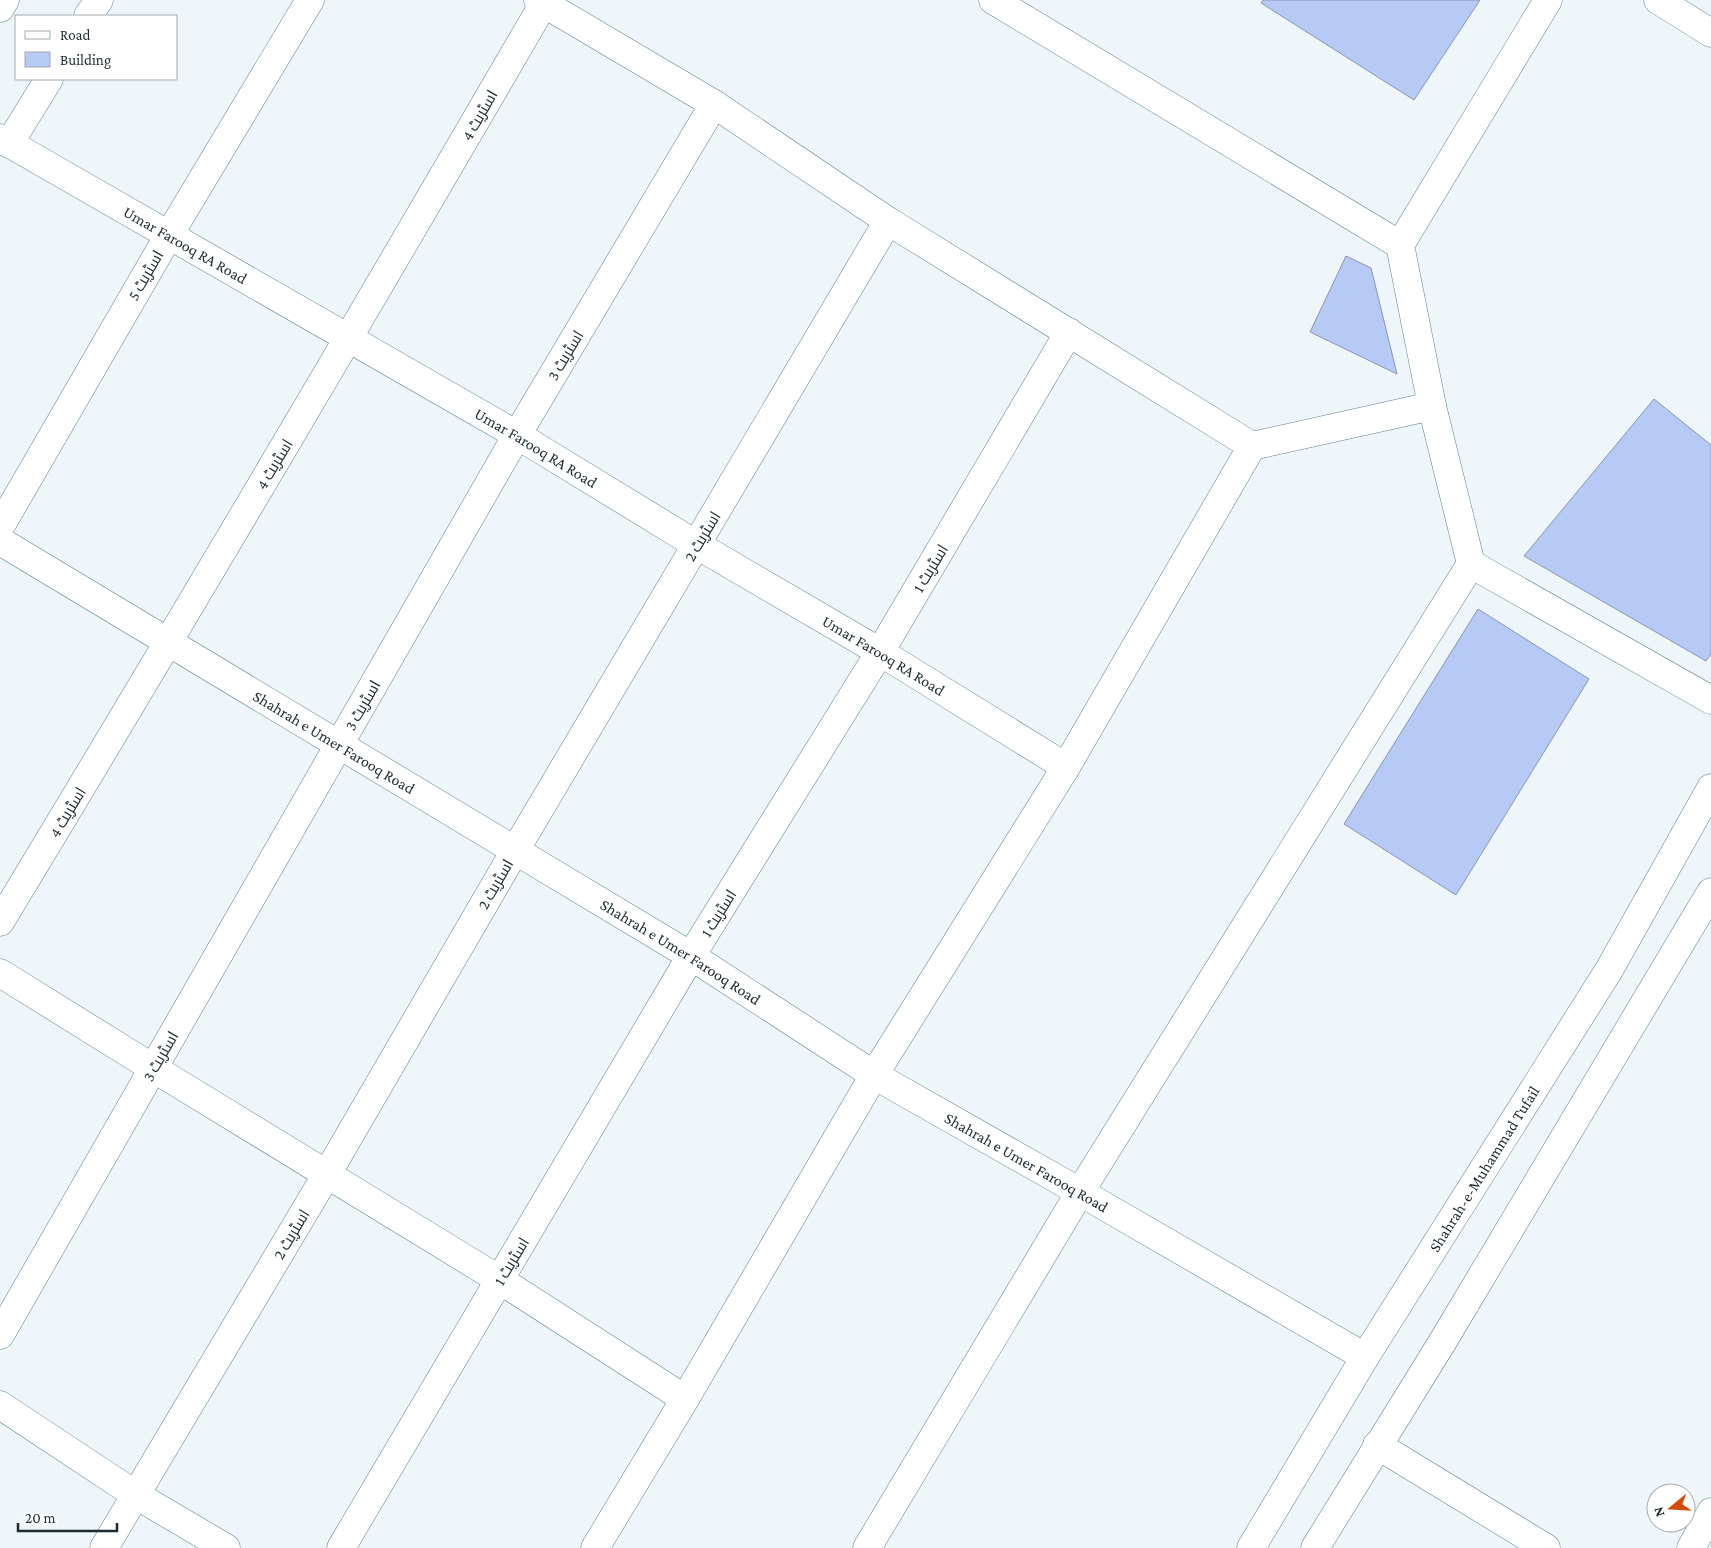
<svg xmlns="http://www.w3.org/2000/svg" width="1711" height="1548" viewBox="0 0 1711 1548" font-family="'Crimson Pro',Cairo,serif">
<style>
.building{fill:#b6caf6;stroke:#8795b3}
.lines{fill:none;stroke-linecap:round;stroke-linejoin:round}
.street-casing{stroke:#5c7e90;stroke-width:29}
.secondary-casing{stroke:#5c7e90;stroke-width:29}
.street{stroke:#fff;stroke-width:28}
.secondary{stroke:#fff;stroke-width:28}
.labels{text-anchor:middle;stroke-width:4;stroke-linejoin:round;paint-order:stroke}
.street-label{font-size:16px;fill:#1c2b32;stroke:#fff}
</style>
<rect width="100%" height="100%" fill="#eff6fa"/>
<!-- building -->
<g class="building">
<path d="M1263,0H1480L1414,100L1261,3Z"/>
<path d="M1346,256L1371,268L1397,374L1310,332Z"/>
<path d="M1654,399L1711,445V654L1706,661L1524,556Z"/>
<path d="M1478,609L1589,679L1456,895L1344,824Z"/>
</g>
<g class="lines">
<defs>
<g id="street">
<path d="M538,0L714,104L888,221L1252,446L1432,406"/>
<path d="M993,0L1400,245"/>
<path d="M1548,0L1400,245L1432,406L1471,564L1711,700"/>
<path d="M0,8L5,0"/>
<path d="M88,16L99,0"/>
<path id="s1" d="M0,138L517,435L697,545L880,652L1066,767"/>
<path d="M9,144L49,79"/>
<path d="M0,527L169,235L310,0"/>
<path id="s2" d="M0,541L691,956L874,1075L1080,1192L1365,1357"/>
<path d="M0,922C184,618 365,311 544,3"/>
<path d="M0,973L153,1068L500,1280L685,1399"/>
<path d="M0,1335L517,435L714,104"/>
<path d="M0,1405L136,1495L226,1548"/>
<path d="M1377,1445L1546,1548"/>
<path d="M104,1548L327,1174L516,849L888,221"/>
<path d="M341,1548L691,956L880,652L1069,332"/>
<path d="M595,1548L685,1399L874,1075L1066,767L1252,446"/>
<path d="M867,1548L1080,1192L1471,564"/>
<path d="M1691,1548L1711,1512"/>
</g>
<g id="secondary">
<path d="M1658,0L1711,33"/>
<path id="s3" d="M1251,1548L1365,1357L1609,970L1711,788"/>
<path d="M1315,1548L1443,1341L1711,892"/>
</g>
</defs>
<!-- street casing -->
<use href="#street" class="street-casing"/>
<!-- secondary casing -->
<use href="#secondary" class="secondary-casing"/>
<!-- street -->
<use href="#street" class="street"/>
<!-- secondary -->
<use href="#secondary" class="secondary"/>
</g>
<g class="labels">
<!-- street labels -->
<g class="street-label">
<text transform="translate(479 115) rotate(-60)" y="6">اسٹریٹ 4</text>
<text dy="6" stroke="none"><textPath href="#s1" startOffset="214">Umar Farooq RA Road</textPath></text>
<text transform="translate(145 275) rotate(-60)" y="6">اسٹریٹ 5</text>
<text transform="translate(565 355) rotate(-59)" y="6">اسٹریٹ 3</text>
<text dy="6" stroke="none"><textPath href="#s1" startOffset="619">Umar Farooq RA Road</textPath></text>
<text transform="translate(274 464) rotate(-59)" y="6">اسٹریٹ 4</text>
<text transform="translate(702 536) rotate(-59)" y="6">اسٹریٹ 2</text>
<text transform="translate(930 568) rotate(-59)" y="6">اسٹریٹ 1</text>
<text dy="6" stroke="none"><textPath href="#s1" startOffset="1024">Umar Farooq RA Road</textPath></text>
<text transform="translate(362 705) rotate(-60)" y="6">اسٹریٹ 3</text>
<text dy="6" stroke="none"><textPath href="#s2" startOffset="390">Shahrah e Umer Farooq Road</textPath></text>
<text transform="translate(67 812) rotate(-59)" y="6">اسٹریٹ 4</text>
<text transform="translate(495 884) rotate(-60)" y="6">اسٹریٹ 2</text>
<text transform="translate(718 913) rotate(-58)" y="6">اسٹریٹ 1</text>
<text dy="6" stroke="none"><textPath href="#s2" startOffset="795">Shahrah e Umer Farooq Road</textPath></text>
<text transform="translate(160 1056) rotate(-60)" y="6">اسٹریٹ 3</text>
<text dy="6" stroke="none"><textPath href="#s2" startOffset="1200">Shahrah e Umer Farooq Road</textPath></text>
<text dy="6" stroke="none"><textPath href="#s3" startOffset="445">Shahrah-e-Muhammad Tufail</textPath></text>
<text transform="translate(291 1234) rotate(-59)" y="6">اسٹریٹ 2</text>
<text transform="translate(511 1261) rotate(-59)" y="6">اسٹریٹ 1</text>
</g>
</g>
<!-- legend -->
<rect x="15" y="15" width="162" height="65" fill="#ffffff" stroke="#a4aaad"/>
<rect x="25" y="31" width="25" height="8" fill="#ffffff" stroke="#a4aaad"/>
<text x="60" y="40" font-size="15" fill="#1c2b32">Road</text>
<rect x="25" y="52" width="25" height="15" fill="#b6caf6" stroke="#a4aaad"/>
<text x="60" y="65" font-size="15" fill="#1c2b32">Building</text>
<!-- north arrow -->
<g transform="translate(1671 1508) rotate(252)"><circle r="24" fill="#ffffff" stroke="#a4aaad"/>
<path d="M0-4L9 19L0 12L-9 19Z" fill="#d04c02"/>
<text y="-8" font-size="14" font-weight="bold" text-anchor="middle" fill="#1c2b32">N</text>
</g>
<!-- scale -->
<path d="M18 1523v8h99v-8" fill="none" stroke="#1c2b32" stroke-width="2.5"/>
<text x="25" y="1523" font-size="15" fill="#1c2b32" stroke="#ffffff" stroke-width="4" paint-order="stroke">20 m</text>
</svg>
